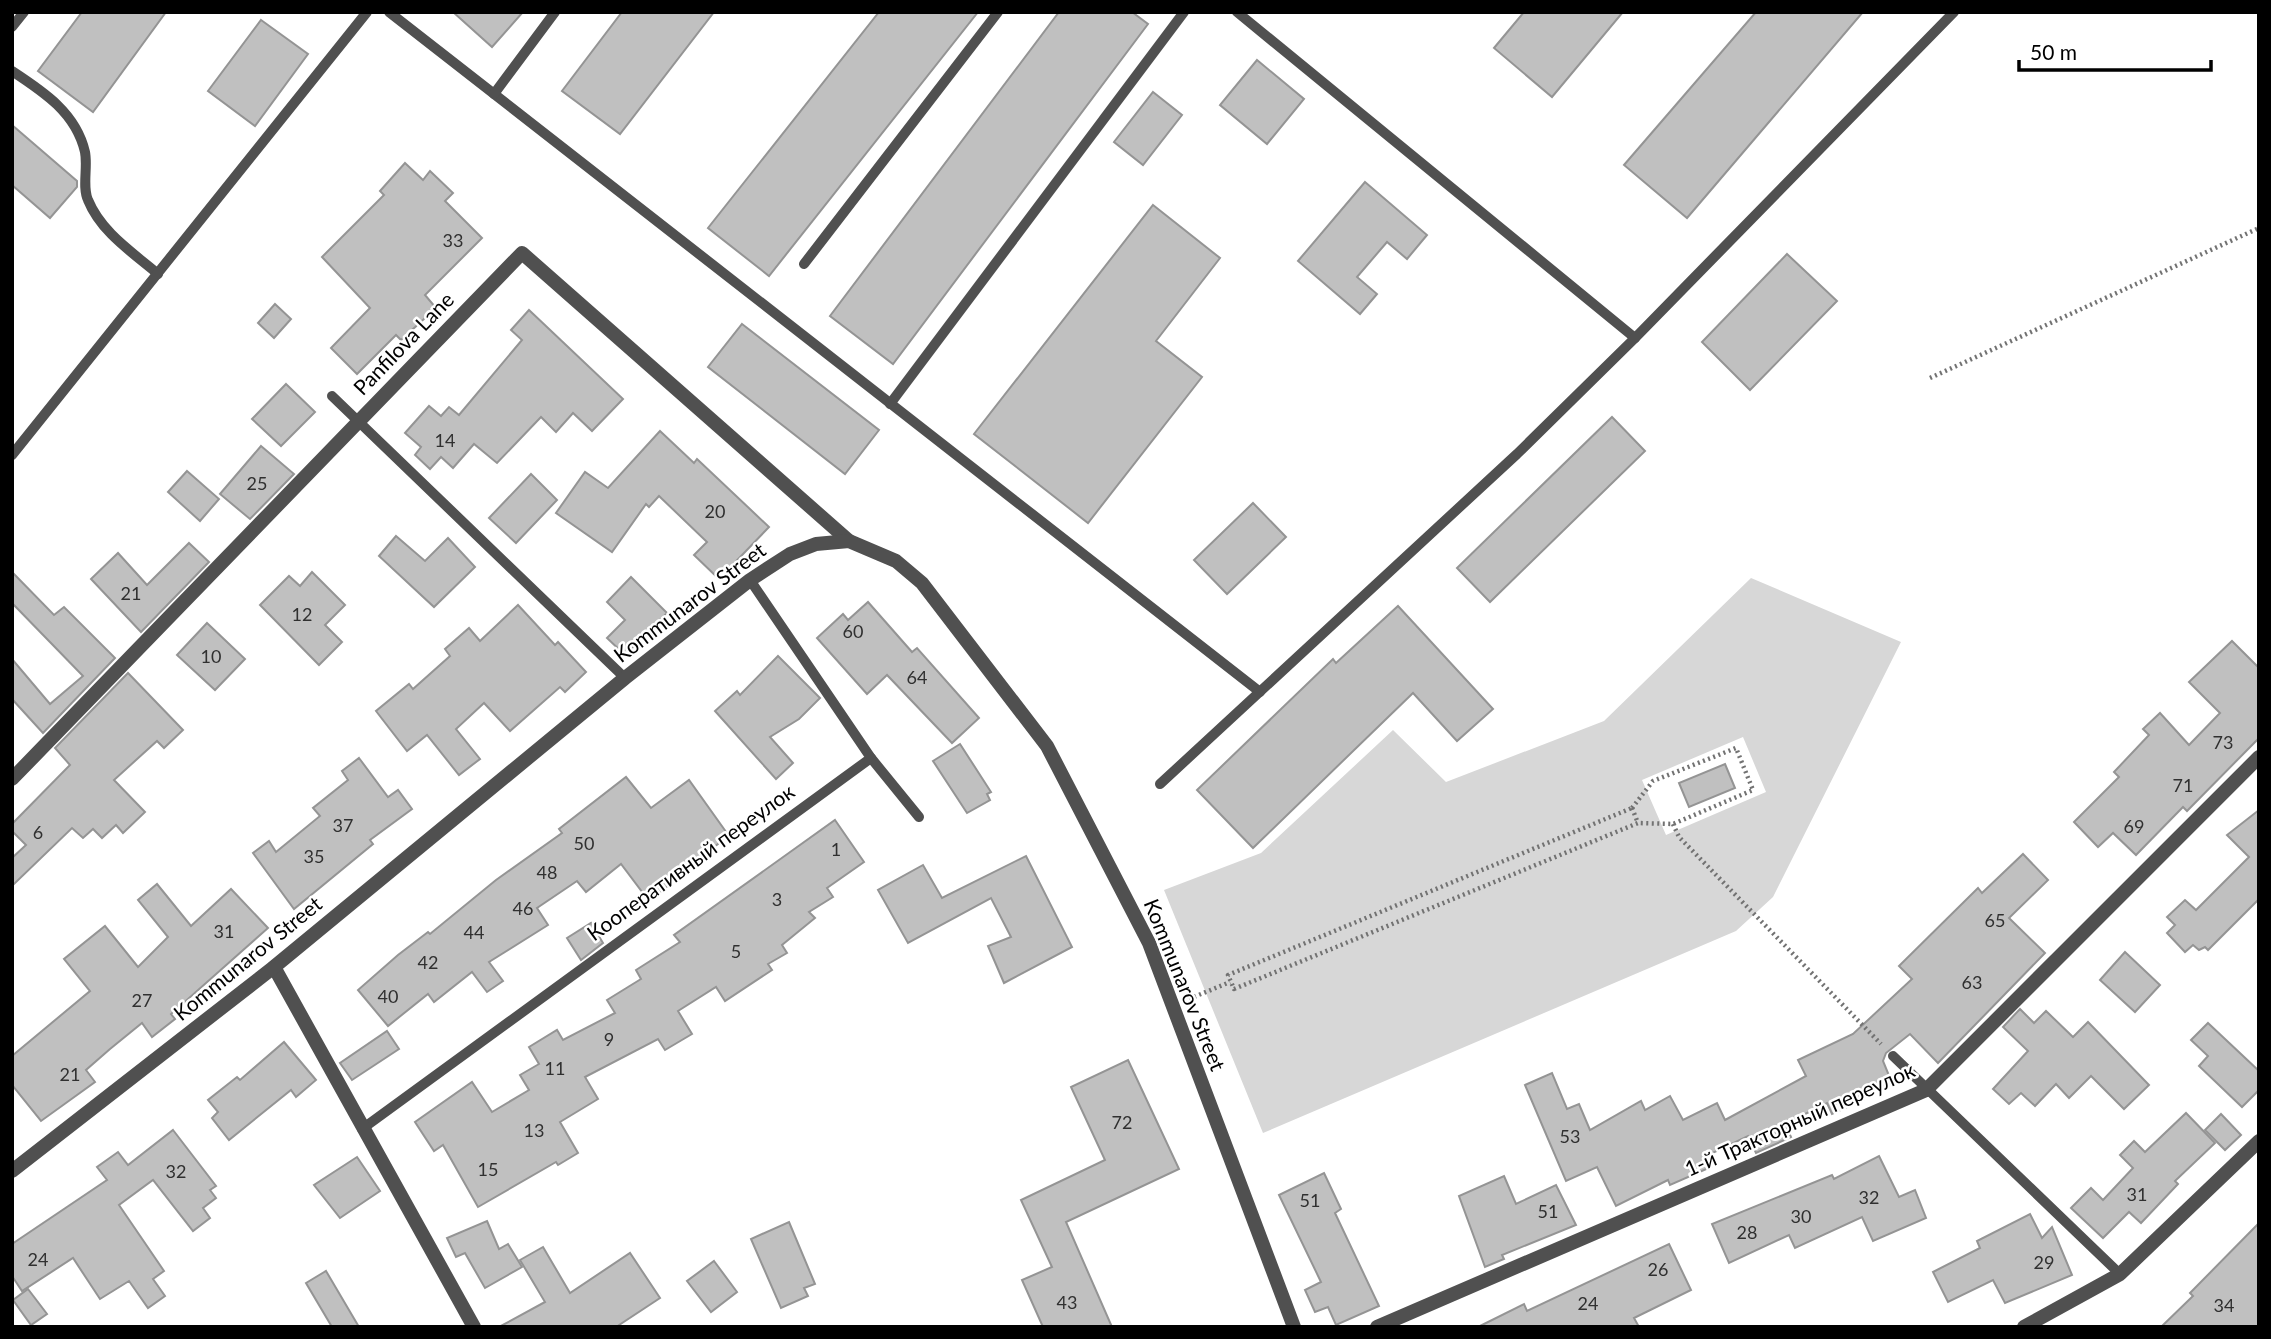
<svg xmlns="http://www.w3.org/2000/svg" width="2271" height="1339" viewBox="0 0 2271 1339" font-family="Lato,sans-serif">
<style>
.green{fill:#d7d7d7;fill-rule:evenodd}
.building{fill:#c0c0c0;stroke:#949494;stroke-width:2}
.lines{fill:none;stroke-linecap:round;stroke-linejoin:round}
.path{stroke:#727272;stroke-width:4.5;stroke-dasharray:2 3.5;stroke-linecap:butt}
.lane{stroke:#505050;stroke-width:10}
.street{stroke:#505050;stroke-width:14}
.labels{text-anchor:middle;stroke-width:5;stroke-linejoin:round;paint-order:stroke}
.number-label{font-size:18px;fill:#303030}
.street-label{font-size:21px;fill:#000;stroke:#fff}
</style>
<rect width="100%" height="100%" fill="#fff"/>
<!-- green -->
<path class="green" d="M1751,578L1901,642L1773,897L1736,931L1263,1133L1164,890L1261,853L1393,730L1446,782L1604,721ZM1743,737L1766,792L1666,835L1642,780Z"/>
<!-- building -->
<g class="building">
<path d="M82,12H166L93,112L38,71Z"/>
<path d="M453,12H523L492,47Z"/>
<path d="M622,12H714L620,134L562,91Z"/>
<path d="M879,12H978L769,276L708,228Z"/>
<path d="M1059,12H1132L1148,24L893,364L830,316Z"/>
<path d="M1524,12H1623L1552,97L1494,48Z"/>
<path d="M1756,12H1863L1687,218L1624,165Z"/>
<path d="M261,20L308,54L255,126L208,91Z"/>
<path d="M1257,60L1304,99L1267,144L1220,105Z"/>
<path d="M1153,92L1182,115L1143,165L1114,142Z"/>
<path d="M12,125L77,181V187L50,218L12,185Z"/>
<path d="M405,163L423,180L430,171L453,193L445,201L482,238L425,295L436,308L401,340L396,335L357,374L331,348L370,308L322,257L384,195L380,191Z"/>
<path d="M1365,182L1427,235L1407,259L1387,242L1357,277L1377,294L1360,314L1298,261Z"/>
<path d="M1153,205L1220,258L1156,341L1202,377L1088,523L974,434Z"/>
<path d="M1787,254L1837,301L1750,390L1702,342Z"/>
<path d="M275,304L291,319L274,338L258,323Z"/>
<path d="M529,310L623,399L592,431L573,413L556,432L541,417L497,463L474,444L453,468L441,457L430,469L415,455L421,447L405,433L429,406L441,416L449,407L459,415L522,340L511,330Z"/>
<path d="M742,324L879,430L845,474L708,367Z"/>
<path d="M286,384L315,412L281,446L252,419Z"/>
<path d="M1612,417L1645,451L1490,602L1457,568Z"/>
<path d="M660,431L694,463L697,459L769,527L719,579L694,555L707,542L659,496L649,507L646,504L612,552L556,513L585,472L608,488Z"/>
<path d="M261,446L294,474L250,519L220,494Z"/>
<path d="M187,471L219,499L200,521L168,492Z"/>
<path d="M531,474L557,500L516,543L489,518Z"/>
<path d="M1253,503L1286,537L1227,594L1194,560Z"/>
<path d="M396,536L425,561L448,538L475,567L434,607L379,556Z"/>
<path d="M189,543L209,562L141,632L91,579L118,553L147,585Z"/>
<path d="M12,572L54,615L64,607L115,658L43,733L12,699V659L50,704L83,676L12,603Z"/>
<path d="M312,572L345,605L325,625L342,642L319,665L260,605L289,576L300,586Z"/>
<path d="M631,577L667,613L625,655L607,638L625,620L607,602Z"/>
<path d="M868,602L912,652L917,648L979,718L952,743L887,675L867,694L817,638L843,614L848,620Z"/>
<path d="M518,605L555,645L558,642L586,672L565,692L560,687L510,731L484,703L456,729L480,759L459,775L427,735L407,751L376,711L409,684L413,689L450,656L445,649L469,628L480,641Z"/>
<path d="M1398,606L1493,709L1457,741L1413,693L1253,848L1197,790L1333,659L1336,663Z"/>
<path d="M207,623L245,659L215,690L177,655Z"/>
<path d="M2232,641L2259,668V738L2187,811L2183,807L2136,855L2113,833L2098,847L2074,822L2119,777L2114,772L2149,735L2143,729L2160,713L2189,745L2220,713L2189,682Z"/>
<path d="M778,656L820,698L799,719L770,737L793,763L776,779L715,711L737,691L740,695Z"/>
<path d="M128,673L183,730L164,748L157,741L114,780L145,812L123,833L116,825L102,838L93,829L83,838L72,828L12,886V858L26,845L12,831V824L70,765L55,748Z"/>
<path d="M960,744L991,792L987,794L990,800L967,813L933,761Z"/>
<path d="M359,758L388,797L398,790L412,809L370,840L373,844L294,909L253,853L269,841L276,852L320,816L313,808L348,780L342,771Z"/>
<path d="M1725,764L1735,788L1689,807L1679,783Z"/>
<path d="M626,777L651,808L689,780L729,836L692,863L694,865L649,901L621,864L586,892L577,881L537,908L548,925L489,962L503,981L487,992L472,972L434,1002L428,994L388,1026L358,990L398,955L428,932L430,934L496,880L562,833L559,829Z"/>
<path d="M2259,810V899L2208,950L2205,947L2199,950L2193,945L2185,952L2167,933L2175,925L2167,917L2185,900L2196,910L2249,857L2227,835Z"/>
<path d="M835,820L864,862L827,888L833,897L809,912L815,918L782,945L787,953L768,964L772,970L725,1001L716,987L678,1011L692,1034L665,1050L658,1039L585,1077L598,1099L560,1122L578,1153L558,1165L556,1162L478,1207L443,1145L434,1151L415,1122L472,1082L492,1112L529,1090L520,1075L539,1064L529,1047L557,1030L563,1040L615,1013L607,1000L641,979L636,970L680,942L674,935Z"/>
<path d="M2023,854L2048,880L2009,918L2045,953L1938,1063L1910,1034L1886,1053L1883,1061L1892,1083L1860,1096L1863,1100L1832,1114L1827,1103L1785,1124L1791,1137L1756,1153L1748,1136L1706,1156L1711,1167L1670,1185L1668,1180L1616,1206L1597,1167L1566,1181L1525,1085L1552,1073L1567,1109L1579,1104L1590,1130L1641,1101L1645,1110L1670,1096L1683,1120L1717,1103L1725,1120L1806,1076L1798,1060L1853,1034L1912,979L1899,966L1978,888L1982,893Z"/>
<path d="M1026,856L1072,947L1004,983L988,946L1011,937L991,898L908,943L878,890L923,865L942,898Z"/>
<path d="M157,884L191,926L231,889L268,928L171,1014L175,1019L152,1037L142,1023L110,1049L86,1070L95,1082L41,1121L12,1085V1056L90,991L64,959L105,926L138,967L168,937L138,900Z"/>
<path d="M591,923L603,943L581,960L567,938Z"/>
<path d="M2125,952L2160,985L2135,1012L2100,980Z"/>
<path d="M2020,1009L2034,1023L2046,1011L2073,1037L2088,1022L2149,1085L2124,1109L2091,1076L2069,1098L2056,1084L2035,1106L2021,1093L2009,1104L1993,1089L2028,1051L2003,1027Z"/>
<path d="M2208,1023L2259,1071V1090L2242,1107L2199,1066L2208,1056L2191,1040Z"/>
<path d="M387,1031L399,1049L352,1080L340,1063Z"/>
<path d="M284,1042L316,1080L296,1097L291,1090L229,1140L212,1118L218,1112L208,1100L237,1077L240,1080Z"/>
<path d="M1128,1060L1179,1169L1066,1222L1112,1327H1043L1022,1280L1052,1267L1021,1200L1105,1160L1071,1087Z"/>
<path d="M2186,1113L2215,1143L2175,1181L2178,1184L2141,1223L2129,1212L2103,1238L2071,1208L2091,1188L2103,1200L2133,1168L2120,1155L2134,1141L2145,1152Z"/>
<path d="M2221,1114L2241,1135L2225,1150L2205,1130Z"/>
<path d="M173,1130L216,1186L210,1190L216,1198L203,1208L210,1218L193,1231L153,1180L119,1205L164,1271L153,1279L165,1296L148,1308L129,1281L100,1299L73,1258L22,1291L12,1276V1244L107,1180L97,1167L118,1152L128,1165Z"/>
<path d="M1879,1156L1899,1197L1915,1190L1926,1218L1873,1241L1862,1217L1795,1248L1789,1235L1729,1263L1712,1224L1832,1175L1834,1179Z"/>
<path d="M357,1157L380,1191L340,1218L314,1185Z"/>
<path d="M1324,1173L1341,1209L1335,1213L1379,1306L1336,1325L1328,1307L1315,1312L1305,1290L1321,1282L1279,1195Z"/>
<path d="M1504,1176L1516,1204L1556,1185L1576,1225L1502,1255L1504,1259L1485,1267L1459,1196Z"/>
<path d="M2030,1214L2042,1238L2052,1227L2072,1275L2005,1303L1993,1280L1948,1302L1933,1272L1980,1248L1977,1241Z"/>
<path d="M487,1221L499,1249L508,1244L522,1267L485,1288L465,1253L456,1257L447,1238Z"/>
<path d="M789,1222L815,1284L804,1288L808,1296L781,1308L751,1239Z"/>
<path d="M2259,1223V1327H2161L2193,1296L2190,1293Z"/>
<path d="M1669,1244L1691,1290L1634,1318L1639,1327H1478L1524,1304L1527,1311Z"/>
<path d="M543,1247L570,1293L630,1253L660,1298L616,1327H499L545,1302L520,1260Z"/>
<path d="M714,1261L737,1292L711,1312L687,1281Z"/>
<path d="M326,1271L359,1327H332L306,1283Z"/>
<path d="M28,1289L47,1314L31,1325L13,1300Z"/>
</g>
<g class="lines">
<!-- path -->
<g class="path">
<path d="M1930,378L2259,228"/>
<path d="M1632,808L1638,823L1234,989L1228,975Z"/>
<path d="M1632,808L1653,781L1736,748L1753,790L1673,824L1638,823"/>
<path d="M1673,824L1679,837L1881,1044"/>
<path d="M1189,999L1230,982"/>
</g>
<!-- lane -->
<g class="lane">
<path d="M389,12L1260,692"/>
<path d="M1237,12L1635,338"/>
<path d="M12,27L24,12"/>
<path d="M12,71C44,92 76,113 85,152C88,167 82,187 88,200C101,232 132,252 158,274"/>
<path d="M494,94L555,12"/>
<path d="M804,264L998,12"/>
<path d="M332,396L625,678"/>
<path d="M890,404L1184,12"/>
<path d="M12,455L367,12"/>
<path d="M871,758L919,817"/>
<path d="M1160,784L1517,454L1635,338L1954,12"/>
<path d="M1893,1056L2120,1274"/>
<path d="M362,1129L871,758L750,580"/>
</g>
<!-- street -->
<g class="street">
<path d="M12,779L522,253L849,541"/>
<path d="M274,967L474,1327"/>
<path d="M12,1171L274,967L625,678L750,580L790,554L816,544L849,541L896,561L922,583L1047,746L1149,943L1294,1327"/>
<path d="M1377,1327L1926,1090L2259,757"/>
<path d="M2024,1327L2120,1274L2259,1141"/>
</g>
</g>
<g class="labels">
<!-- number labels -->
<g class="number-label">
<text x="453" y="247">33</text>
<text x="445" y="447">14</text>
<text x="257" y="490">25</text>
<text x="715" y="518">20</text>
<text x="131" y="600">21</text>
<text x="302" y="621">12</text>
<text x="853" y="638">60</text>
<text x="211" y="663">10</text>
<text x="917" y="684">64</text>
<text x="2223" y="749">73</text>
<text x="2183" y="792">71</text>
<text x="343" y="832">37</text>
<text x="2134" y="833">69</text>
<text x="38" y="839">6</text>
<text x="584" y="850">50</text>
<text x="836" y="856">1</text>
<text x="314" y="863">35</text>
<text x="547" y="879">48</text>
<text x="777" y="906">3</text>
<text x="523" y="915">46</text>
<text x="1995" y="927">65</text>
<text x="224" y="938">31</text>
<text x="474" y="939">44</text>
<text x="736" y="958">5</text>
<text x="428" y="969">42</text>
<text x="1972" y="989">63</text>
<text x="388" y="1003">40</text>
<text x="142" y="1007">27</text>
<text x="609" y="1046">9</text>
<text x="555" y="1075">11</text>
<text x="70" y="1081">21</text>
<text x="1122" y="1129">72</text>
<text x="534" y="1137">13</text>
<text x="1570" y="1143">53</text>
<text x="488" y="1176">15</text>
<text x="176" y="1178">32</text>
<text x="2137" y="1201">31</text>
<text x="1869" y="1204">32</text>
<text x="1310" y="1207">51</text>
<text x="1548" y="1218">51</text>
<text x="1801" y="1223">30</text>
<text x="1747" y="1239">28</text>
<text x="38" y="1266">24</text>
<text x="2044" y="1269">29</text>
<text x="1658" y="1276">26</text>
<text x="1067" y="1309">43</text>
<text x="1588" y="1310">24</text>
<text x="2224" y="1312">34</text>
</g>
<!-- street labels -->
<g class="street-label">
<text transform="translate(404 344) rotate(-46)" y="7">Panfilova Lane</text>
<text transform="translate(690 603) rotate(-37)" y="7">Kommunarov Street</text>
<text transform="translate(691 863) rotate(-36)" y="7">Кооперативный переулок</text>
<text transform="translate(248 959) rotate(-39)" y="7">Kommunarov Street</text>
<text transform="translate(1184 985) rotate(68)" y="7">Kommunarov Street</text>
<text transform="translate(1800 1120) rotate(-24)" y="7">1-й Тракторный переулок</text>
</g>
</g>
<!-- border -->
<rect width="2271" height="1339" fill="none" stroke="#000000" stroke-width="28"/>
<!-- scale -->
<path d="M2019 60v10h192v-10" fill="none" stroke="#000000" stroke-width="3.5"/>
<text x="2030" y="60" font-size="21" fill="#000000" stroke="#ffffff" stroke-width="5" paint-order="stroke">50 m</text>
</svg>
